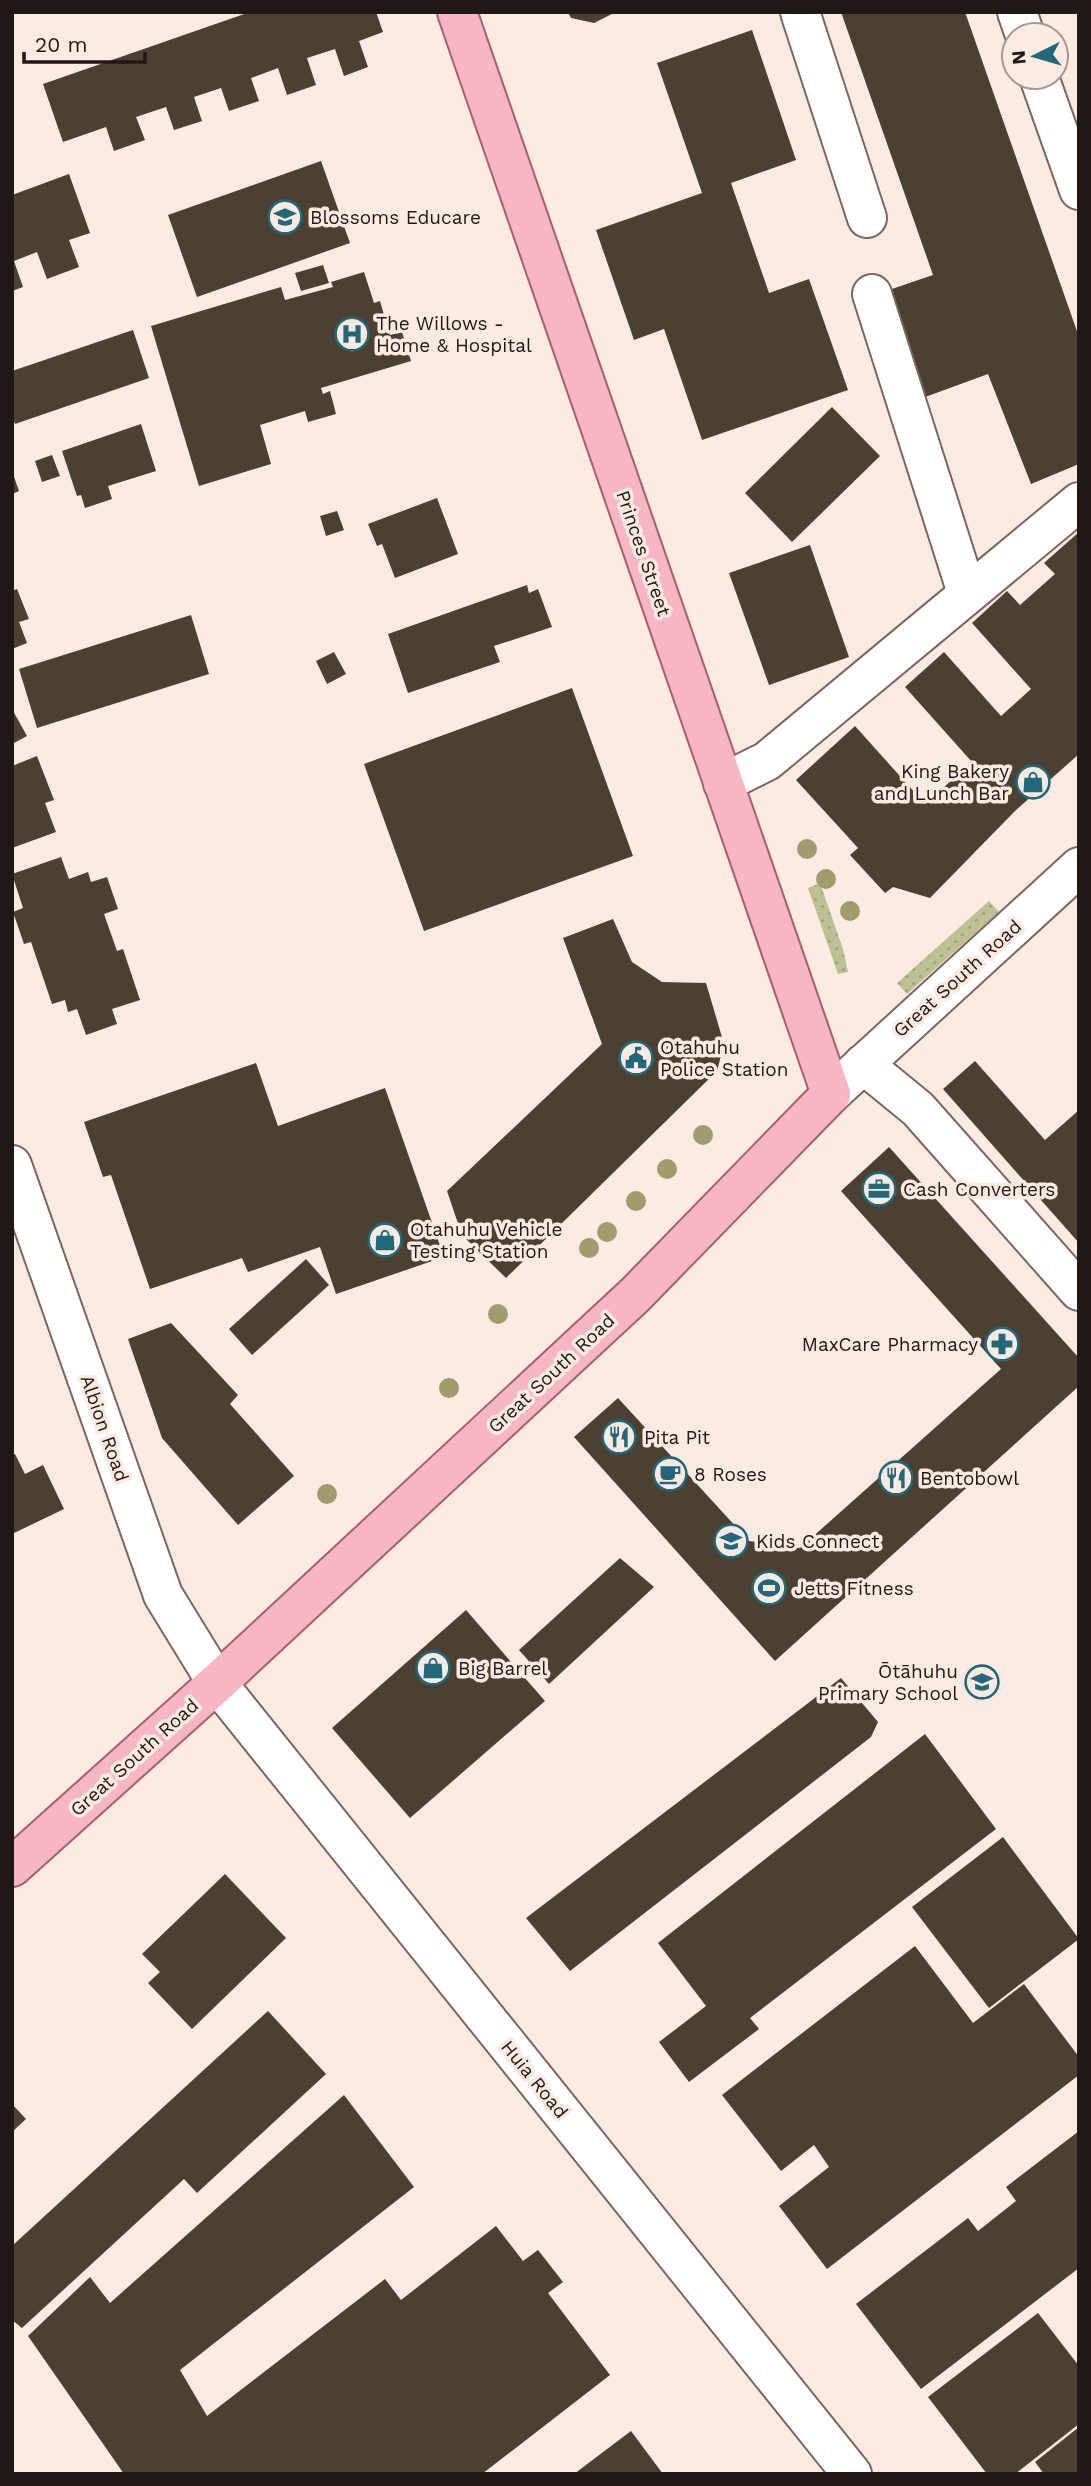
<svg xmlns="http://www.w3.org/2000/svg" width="1091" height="2486" viewBox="0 0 1091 2486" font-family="'Work Sans',sans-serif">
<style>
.garden{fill:url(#garden-dots)}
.building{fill:#4b4031}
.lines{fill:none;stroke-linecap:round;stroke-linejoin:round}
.minor-casing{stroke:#7c675f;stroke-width:42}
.major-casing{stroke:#a85f6d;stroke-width:42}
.minor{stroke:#fff;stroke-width:38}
.major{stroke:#f7b6c4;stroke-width:38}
.tree{fill:#a29b6e}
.labels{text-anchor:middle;stroke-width:7;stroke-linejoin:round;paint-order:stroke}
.poi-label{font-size:19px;fill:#201815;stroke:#fdeae3;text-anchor:start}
.street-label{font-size:19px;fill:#201815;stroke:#fdeae3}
</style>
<defs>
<pattern id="garden-dots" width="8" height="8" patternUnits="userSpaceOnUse" patternTransform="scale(1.75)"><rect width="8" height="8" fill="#bdc093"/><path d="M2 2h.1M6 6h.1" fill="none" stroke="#a2a47e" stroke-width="1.8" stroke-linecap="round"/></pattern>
</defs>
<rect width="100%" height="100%" fill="#fdeae3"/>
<!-- garden -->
<g class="garden">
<path d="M820,883L843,949L848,972L838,974L808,888Z"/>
<path d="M989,901L999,912L907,994L897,983Z"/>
</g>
<!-- building -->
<g class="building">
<path d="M250,12H376L383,32L359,41L368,67L344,76L335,49L307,58L316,85L287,95L278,68L251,78L259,101L229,111L221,88L194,97L202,121L174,130L166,107L136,117L145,140L114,151L106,127L63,142L43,84Z"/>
<path d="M568,12H616L594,23L571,18Z"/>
<path d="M841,12H965L1079,337V464L1031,484L988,374L917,400L880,293L933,275Z"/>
<path d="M752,30L796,160L731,183L769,293L809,279L848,390L702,440L664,329L634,340L596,230L702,193L657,63Z"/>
<path d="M321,161L350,243L197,297L168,215Z"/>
<path d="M69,174L90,233L69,240L79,267L47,279L37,252L14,261L23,287L12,291V195Z"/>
<path d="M323,265L329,283L301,291L295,273Z"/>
<path d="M364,272L374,303L380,301L390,335L402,332L411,361L321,388L323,394L330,391L336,414L308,422L305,411L260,425L271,464L199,486L151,326L281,287L285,300L333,287L331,282Z"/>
<path d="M133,330L149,378L15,424L12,416V371Z"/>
<path d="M832,407L880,456L792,542L745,493Z"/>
<path d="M141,424L156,471L108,486L112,499L85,508L81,495L77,496L62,451Z"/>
<path d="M52,455L60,476L42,482L35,461Z"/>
<path d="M12,471L19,491L12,494Z"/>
<path d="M437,498L458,554L395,578L382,544L377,546L368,524Z"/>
<path d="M337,511L344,530L326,536L320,516Z"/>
<path d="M1079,532V754L1015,811L930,898L893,887L885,893L850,855L858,848L796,780L855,726L925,804L972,762L905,687L944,652L1001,716L1031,689L972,623L1007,591L1020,605L1055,574L1044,563Z"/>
<path d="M810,545L849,657L769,685L729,573Z"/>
<path d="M527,585L529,593L538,589L552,627L494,646L500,662L408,693L388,634Z"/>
<path d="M17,589L29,619L19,622L27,643L12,649V591Z"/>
<path d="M191,615L209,674L37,728L19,669Z"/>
<path d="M334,652L346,674L327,684L316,661Z"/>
<path d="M572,688L633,856L424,931L364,764Z"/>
<path d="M12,709L27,736L12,744Z"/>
<path d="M37,756L54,800L45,803L56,832L12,848V766Z"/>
<path d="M61,857L69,879L88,872L91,882L107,877L118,909L104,914L117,951L123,949L140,1000L112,1009L117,1024L86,1035L77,1009L68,1012L65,1000L52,1004L31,942L24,944L13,912L23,908L12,874Z"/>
<path d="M613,919L632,962L662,982L706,983L724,1044L717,1071L506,1278L462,1235L447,1191L602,1044L563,938Z"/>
<path d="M975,1061L1045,1140L1079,1110V1243L943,1089Z"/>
<path d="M256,1063L278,1126L385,1088L444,1257L336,1294L320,1247L248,1272L242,1258L150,1289L111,1175L103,1177L84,1122Z"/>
<path d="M889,1147L1079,1358V1386L775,1661L574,1437L618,1398L749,1541L800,1548L1001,1369L841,1191Z"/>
<path d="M306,1259L329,1285L252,1355L229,1329Z"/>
<path d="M171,1323L238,1395L230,1404L294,1476L238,1525L162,1438L128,1339Z"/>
<path d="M15,1454L25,1474L43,1465L64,1509L12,1534V1455Z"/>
<path d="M620,1558L654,1587L549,1684L519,1650Z"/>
<path d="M466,1610L545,1701L410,1818L332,1728Z"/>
<path d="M841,1678L878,1722L871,1737L570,1971L526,1918Z"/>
<path d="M925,1734L996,1829L750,2018L759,2029L689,2082L659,2042L706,2006L658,1943Z"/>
<path d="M1003,1837L1079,1939L989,2008L912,1907Z"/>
<path d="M225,1874L286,1938L192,2029L148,1983L160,1972L142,1954Z"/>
<path d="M915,1946L973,2023L1024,1984L1079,2057V2075L827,2269L779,2206L829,2167L814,2145L781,2171L722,2095Z"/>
<path d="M268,2011L326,2074L197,2193L184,2179L22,2328L12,2320V2246Z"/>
<path d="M344,2095L414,2187L180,2370L207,2416L385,2279L401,2300L496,2226L523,2261L538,2250L563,2282L548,2293L610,2375L482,2474H124L28,2336L90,2277L110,2303Z"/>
<path d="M12,2104L26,2119L12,2132Z"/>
<path d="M1079,2131V2268L921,2389L856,2304L968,2218L978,2231L1016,2201L1006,2187Z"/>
<path d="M1038,2313L1079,2366V2424L1015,2474H987L928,2397Z"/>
<path d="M1079,2427V2474H1044L1035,2462Z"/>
<path d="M631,2431L663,2474H574Z"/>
</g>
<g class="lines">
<defs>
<g id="minor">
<path d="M800,12L867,218"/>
<path d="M1017,12L1025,35"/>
<path d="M1039,77L1079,190"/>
<path d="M872,294L967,593"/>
<path d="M723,783L767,761L1079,502"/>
<path d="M863,1064L918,1109L1079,1291"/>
<path d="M831,1094L1079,867"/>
<path d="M12,1165L163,1595L217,1683L852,2474"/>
</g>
<path id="major" d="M12,1867L217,1683L635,1295L831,1094L457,12"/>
</defs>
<!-- minor casing -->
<use href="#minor" class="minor-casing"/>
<!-- major casing -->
<use href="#major" class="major-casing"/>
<!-- minor -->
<use href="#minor" class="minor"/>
<!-- major -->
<use href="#major" class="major"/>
</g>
<!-- trees -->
<g class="tree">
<circle cx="807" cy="849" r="10"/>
<circle cx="826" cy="879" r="10"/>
<circle cx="850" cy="911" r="10"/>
<circle cx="703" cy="1135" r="10"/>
<circle cx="667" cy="1169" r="10"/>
<circle cx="636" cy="1201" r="10"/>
<circle cx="607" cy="1232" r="10"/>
<circle cx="589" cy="1248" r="10"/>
<circle cx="498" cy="1314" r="10"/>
<circle cx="449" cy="1388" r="10"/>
<circle cx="327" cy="1494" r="10"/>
</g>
<!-- icons -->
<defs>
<symbol id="school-ring" viewBox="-11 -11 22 22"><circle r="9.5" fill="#fdeae3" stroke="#226878" stroke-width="1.5"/><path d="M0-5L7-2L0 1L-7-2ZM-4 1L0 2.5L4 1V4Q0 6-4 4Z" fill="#226878"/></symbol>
<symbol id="hospital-ring" viewBox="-11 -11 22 22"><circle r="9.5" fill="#fdeae3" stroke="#226878" stroke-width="1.5"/><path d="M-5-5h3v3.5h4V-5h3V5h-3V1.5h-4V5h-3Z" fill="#226878"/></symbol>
<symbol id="shop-ring" viewBox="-11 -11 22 22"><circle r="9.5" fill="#fdeae3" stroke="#226878" stroke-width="1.5"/><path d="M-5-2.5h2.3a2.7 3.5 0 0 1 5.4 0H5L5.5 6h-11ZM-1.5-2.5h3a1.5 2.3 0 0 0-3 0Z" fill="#226878"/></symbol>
<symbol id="civic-ring" viewBox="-11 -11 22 22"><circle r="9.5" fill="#fdeae3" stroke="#226878" stroke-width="1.5"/><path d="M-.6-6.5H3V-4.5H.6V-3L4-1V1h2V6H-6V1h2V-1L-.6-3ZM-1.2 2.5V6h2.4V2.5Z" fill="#226878"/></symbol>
<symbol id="office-ring" viewBox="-11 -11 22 22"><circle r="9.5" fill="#fdeae3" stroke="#226878" stroke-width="1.5"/><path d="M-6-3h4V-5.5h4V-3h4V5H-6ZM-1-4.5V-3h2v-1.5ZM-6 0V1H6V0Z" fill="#226878"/></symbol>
<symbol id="pharmacy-ring" viewBox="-11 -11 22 22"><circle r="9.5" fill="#fdeae3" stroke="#226878" stroke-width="1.5"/><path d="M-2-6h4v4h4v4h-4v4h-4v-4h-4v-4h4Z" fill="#226878"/></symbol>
<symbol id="restaurant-ring" viewBox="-11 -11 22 22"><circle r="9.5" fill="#fdeae3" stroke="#226878" stroke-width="1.5"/><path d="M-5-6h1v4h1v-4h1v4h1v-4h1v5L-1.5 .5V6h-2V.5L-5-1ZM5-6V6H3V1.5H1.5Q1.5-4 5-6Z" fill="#226878"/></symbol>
<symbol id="cafe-ring" viewBox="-11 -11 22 22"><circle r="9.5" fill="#fdeae3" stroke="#226878" stroke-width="1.5"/><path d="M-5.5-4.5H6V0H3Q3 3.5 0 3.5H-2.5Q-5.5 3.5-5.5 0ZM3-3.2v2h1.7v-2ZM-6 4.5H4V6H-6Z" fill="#226878"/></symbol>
<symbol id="stadium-ring" viewBox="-11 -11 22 22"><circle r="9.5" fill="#fdeae3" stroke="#226878" stroke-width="1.5"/><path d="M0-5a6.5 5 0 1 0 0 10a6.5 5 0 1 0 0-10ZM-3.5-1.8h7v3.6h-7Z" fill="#226878"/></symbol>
</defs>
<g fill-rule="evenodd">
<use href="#school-ring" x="266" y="198" width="38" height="38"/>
<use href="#hospital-ring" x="333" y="315" width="38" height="38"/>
<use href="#shop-ring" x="1014" y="763" width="38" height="38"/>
<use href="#civic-ring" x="617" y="1039" width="38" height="38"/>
<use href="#office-ring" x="860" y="1170" width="38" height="38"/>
<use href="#shop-ring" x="366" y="1221" width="38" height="38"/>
<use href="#pharmacy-ring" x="983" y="1325" width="38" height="38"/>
<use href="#restaurant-ring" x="600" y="1418" width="38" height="38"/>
<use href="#cafe-ring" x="651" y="1455" width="38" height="38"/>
<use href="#restaurant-ring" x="877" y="1459" width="38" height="38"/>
<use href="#school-ring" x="712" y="1522" width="38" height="38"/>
<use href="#stadium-ring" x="750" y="1569" width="38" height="38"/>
<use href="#shop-ring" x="414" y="1649" width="38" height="38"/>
<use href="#school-ring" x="963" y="1663" width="38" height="38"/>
</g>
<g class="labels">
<!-- poi labels -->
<g class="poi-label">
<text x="310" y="224">Blossoms Educare</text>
<text x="376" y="330">The Willows -<tspan x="376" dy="22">Home &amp; Hospital</tspan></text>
<text x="1009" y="778" text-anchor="end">King Bakery<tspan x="1009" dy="22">and Lunch Bar</tspan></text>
<text x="660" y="1054">Otahuhu<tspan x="660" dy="22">Police Station</tspan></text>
<text x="903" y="1196">Cash Converters</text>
<text x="410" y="1236">Otahuhu Vehicle<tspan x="410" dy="22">Testing Station</tspan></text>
<text x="978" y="1351" text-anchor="end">MaxCare Pharmacy</text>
<text x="644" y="1444">Pita Pit</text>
<text x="694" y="1481">8 Roses</text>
<text x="920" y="1485">Bentobowl</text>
<text x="756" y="1548">Kids Connect</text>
<text x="794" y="1595">Jetts Fitness</text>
<text x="458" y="1675">Big Barrel</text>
<text x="958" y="1678" text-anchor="end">Ōtāhuhu<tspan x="958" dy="22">Primary School</tspan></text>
</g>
<!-- street labels -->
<g class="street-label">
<text transform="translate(644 553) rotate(71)" y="7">Princes Street</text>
<text transform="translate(957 978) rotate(-42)" y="7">Great South Road</text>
<text transform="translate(551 1373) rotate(-43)" y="7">Great South Road</text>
<text transform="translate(105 1428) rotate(71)" y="7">Albion Road</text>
<text transform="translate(134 1757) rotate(-42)" y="7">Great South Road</text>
<text transform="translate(535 2079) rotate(51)" y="7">Huia Road</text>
</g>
</g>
<!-- border -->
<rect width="1091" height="2486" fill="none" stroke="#201815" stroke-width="28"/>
<!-- north arrow -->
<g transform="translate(1035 56) rotate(265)"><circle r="33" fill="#fdeae3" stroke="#a59691" stroke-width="2"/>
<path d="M0-5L12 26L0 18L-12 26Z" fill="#226878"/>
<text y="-10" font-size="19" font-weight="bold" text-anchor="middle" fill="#201815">N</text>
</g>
<!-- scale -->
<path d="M24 52v10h121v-10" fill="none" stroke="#201815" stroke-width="3.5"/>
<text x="35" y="52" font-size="21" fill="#201815" stroke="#fdeae3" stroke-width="5" paint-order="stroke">20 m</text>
</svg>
